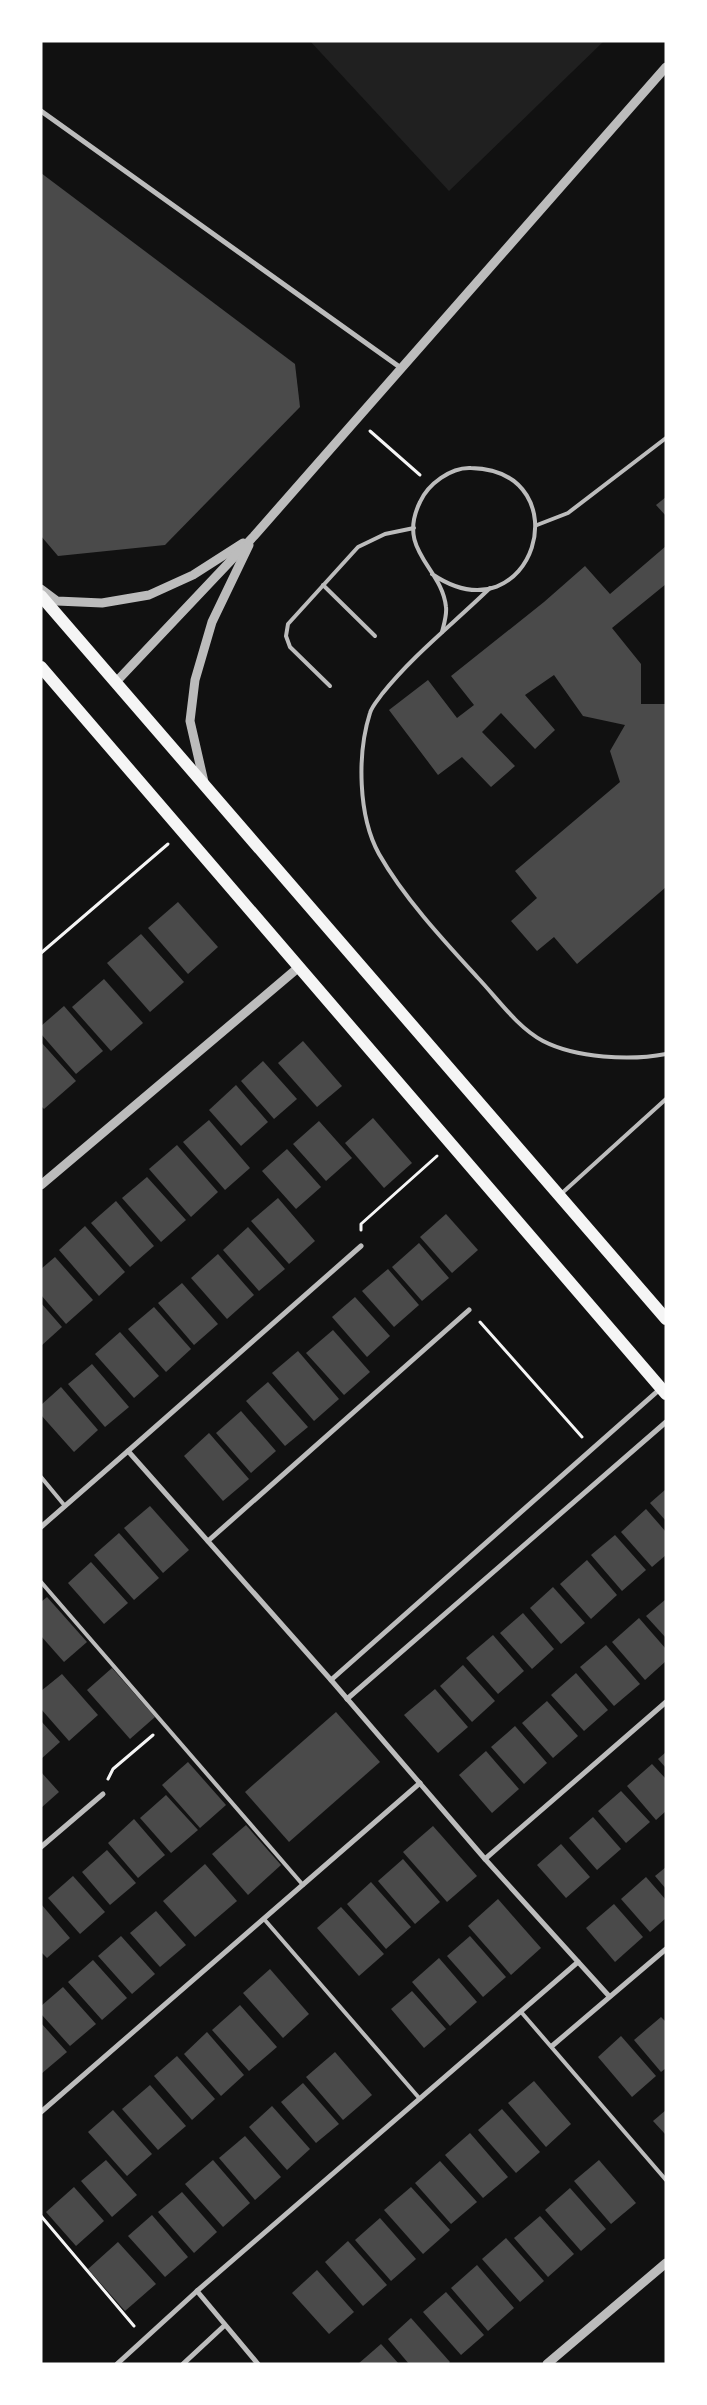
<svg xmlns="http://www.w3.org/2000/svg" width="707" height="2405" viewBox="0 0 707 2405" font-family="'DejaVu Sans',sans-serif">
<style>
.green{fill:#202020}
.building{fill:#4a4a4a}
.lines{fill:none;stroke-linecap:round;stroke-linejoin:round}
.path{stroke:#f5f5f5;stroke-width:3}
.service{stroke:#bcbcbc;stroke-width:4}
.minor{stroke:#bcbcbc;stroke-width:5}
.tertiary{stroke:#bcbcbc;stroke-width:9}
.primary{stroke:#f5f5f5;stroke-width:12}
</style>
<rect width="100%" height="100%" fill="#111"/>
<!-- green -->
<path class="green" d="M310,41H604L449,191Z"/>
<!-- building -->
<g class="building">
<path d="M41,173L295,364L300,407L165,545L58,556L41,536Z"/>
<path d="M666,497V516L656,505Z"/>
<path d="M666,546V584L612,628L641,664V704H666V887L577,964L554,937L537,951L511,921L537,898L515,871L620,782L610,751L625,725L583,716L554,675L525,695L555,730L535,749L501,713L482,732L515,766L491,787L462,757L438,775L389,710L428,680L457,718L474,705L451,676L544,602L585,566L610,594Z"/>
<path d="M178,902L218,947L188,974L148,928Z"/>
<path d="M141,934L184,982L150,1012L107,963Z"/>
<path d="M104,979L143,1023L111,1051L72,1007Z"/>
<path d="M64,1006L103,1051L76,1074L41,1034V1026Z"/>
<path d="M303,1041L342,1086L317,1107L278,1063Z"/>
<path d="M41,1042L76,1081L44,1109L41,1106Z"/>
<path d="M263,1061L297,1099L274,1119L241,1081Z"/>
<path d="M236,1085L268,1122L241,1146L209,1110Z"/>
<path d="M373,1118L412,1163L384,1188L345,1143Z"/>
<path d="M209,1120L250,1168L225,1190L183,1142Z"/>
<path d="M319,1121L352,1158L326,1181L293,1144Z"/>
<path d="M177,1145L218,1192L191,1217L149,1169Z"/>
<path d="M287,1149L321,1187L296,1209L262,1171Z"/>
<path d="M147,1177L186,1220L161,1242L122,1198Z"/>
<path d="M278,1198L315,1241L289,1264L251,1221Z"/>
<path d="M116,1201L154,1246L130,1267L91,1223Z"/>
<path d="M446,1214L478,1250L452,1273L420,1237Z"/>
<path d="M85,1226L125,1272L99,1296L59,1250Z"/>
<path d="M248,1227L285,1269L259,1291L223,1250Z"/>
<path d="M419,1243L449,1278L422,1301L392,1267Z"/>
<path d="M218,1254L254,1295L227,1319L191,1278Z"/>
<path d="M55,1257L93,1300L66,1324L41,1295V1269Z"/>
<path d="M388,1269L419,1305L394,1327L362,1291Z"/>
<path d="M182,1283L218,1324L194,1345L158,1303Z"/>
<path d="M355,1297L390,1336L367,1357L332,1317Z"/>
<path d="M41,1303L62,1327L41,1346Z"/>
<path d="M154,1307L191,1349L166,1372L128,1329Z"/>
<path d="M333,1330L370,1372L344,1395L306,1353Z"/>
<path d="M120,1332L159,1376L134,1398L95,1354Z"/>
<path d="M298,1351L339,1399L314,1421L272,1373Z"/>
<path d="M92,1364L129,1407L105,1427L68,1384Z"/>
<path d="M268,1382L308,1427L285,1446L246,1401Z"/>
<path d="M61,1387L98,1430L74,1452L41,1415V1405Z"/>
<path d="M241,1411L276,1451L251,1473L216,1433Z"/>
<path d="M209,1433L249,1479L223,1501L184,1456Z"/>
<path d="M666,1489V1521L650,1503Z"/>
<path d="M150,1506L189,1550L163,1573L124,1528Z"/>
<path d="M646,1509L666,1532V1555L652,1567L621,1532Z"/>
<path d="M119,1533L159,1578L134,1600L94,1555Z"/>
<path d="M615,1535L646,1570L622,1591L591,1555Z"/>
<path d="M587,1560L617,1595L591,1619L560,1584Z"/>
<path d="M91,1562L128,1603L104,1624L68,1583Z"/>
<path d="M553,1587L585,1623L561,1644L530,1608Z"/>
<path d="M47,1597L87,1642L64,1662L41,1636V1602Z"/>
<path d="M666,1599V1638L646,1616Z"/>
<path d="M523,1613L554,1649L532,1669L500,1633Z"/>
<path d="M639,1618L666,1649V1661L645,1680L612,1642Z"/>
<path d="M493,1635L524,1671L498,1694L466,1658Z"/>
<path d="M606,1645L640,1684L614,1706L580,1667Z"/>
<path d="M463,1665L495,1701L472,1722L440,1686Z"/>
<path d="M112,1668L155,1717L130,1739L87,1690Z"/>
<path d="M576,1673L608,1710L584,1731L551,1695Z"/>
<path d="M62,1674L98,1715L69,1741L41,1709V1691Z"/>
<path d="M435,1689L468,1727L438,1753L404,1715Z"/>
<path d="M547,1701L578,1736L553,1758L522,1723Z"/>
<path d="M336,1712L380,1762L289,1842L245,1792Z"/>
<path d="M41,1721L60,1742L41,1759Z"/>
<path d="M515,1726L547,1763L524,1784L491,1747Z"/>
<path d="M486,1751L519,1789L492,1813L459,1775Z"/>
<path d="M666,1752V1768L658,1759Z"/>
<path d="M188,1762L226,1805L200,1828L162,1785Z"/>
<path d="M652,1764L666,1779V1811L656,1820L627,1786Z"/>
<path d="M41,1772L59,1792L41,1808Z"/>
<path d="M621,1791L650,1822L626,1843L598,1811Z"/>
<path d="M166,1795L198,1830L171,1853L140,1818Z"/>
<path d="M593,1817L621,1849L597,1870L569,1838Z"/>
<path d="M134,1819L165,1855L138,1878L108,1843Z"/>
<path d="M246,1825L281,1865L248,1895L212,1854Z"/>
<path d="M433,1826L477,1876L447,1902L403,1852Z"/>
<path d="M561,1844L590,1877L566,1898L537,1865Z"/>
<path d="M107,1850L136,1883L110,1905L82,1872Z"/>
<path d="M403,1859L440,1902L415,1924L378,1881Z"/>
<path d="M205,1864L237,1901L195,1937L163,1901Z"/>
<path d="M666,1867V1889L655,1876Z"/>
<path d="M73,1876L105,1912L80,1934L48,1898Z"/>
<path d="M646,1877L666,1900V1918L650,1932L621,1899Z"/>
<path d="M371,1882L411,1927L386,1949L347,1904Z"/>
<path d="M498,1899L541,1948L511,1975L468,1926Z"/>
<path d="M41,1904L70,1938L47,1958L41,1952Z"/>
<path d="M614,1904L643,1937L615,1962L586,1928Z"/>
<path d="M341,1907L384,1954L359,1976L317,1928Z"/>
<path d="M156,1911L186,1945L160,1967L130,1933Z"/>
<path d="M121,1936L155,1974L132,1994L98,1956Z"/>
<path d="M470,1936L506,1977L483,1997L447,1956Z"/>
<path d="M439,1958L477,2002L450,2026L412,1982Z"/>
<path d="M93,1960L127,1998L102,2020L68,1982Z"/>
<path d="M270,1969L309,2014L283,2038L243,1993Z"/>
<path d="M63,1987L96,2024L70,2046L41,2014V2006Z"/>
<path d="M412,1991L446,2029L424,2048L391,2009Z"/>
<path d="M240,2005L277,2047L249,2071L212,2030Z"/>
<path d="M661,2017L666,2022V2068L661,2072L634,2040Z"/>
<path d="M41,2023L67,2052L41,2074Z"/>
<path d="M207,2032L244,2075L221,2096L184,2054Z"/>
<path d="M621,2036L656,2076L632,2097L598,2057Z"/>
<path d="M335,2052L372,2095L343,2120L306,2077Z"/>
<path d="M177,2056L215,2099L192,2120L154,2076Z"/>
<path d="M534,2081L571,2124L546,2147L508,2103Z"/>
<path d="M303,2083L339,2124L316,2143L281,2102Z"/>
<path d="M150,2085L186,2126L158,2150L122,2109Z"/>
<path d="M272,2106L310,2149L287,2170L249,2127Z"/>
<path d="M502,2109L540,2152L516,2173L478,2130Z"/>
<path d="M113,2110L152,2154L127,2176L88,2132Z"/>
<path d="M666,2110V2135L653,2121Z"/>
<path d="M470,2133L508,2177L483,2198L445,2155Z"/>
<path d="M245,2136L281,2177L255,2200L219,2158Z"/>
<path d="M106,2160L137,2195L112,2217L81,2181Z"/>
<path d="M213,2160L250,2203L223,2227L185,2184Z"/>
<path d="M599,2160L636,2203L611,2224L574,2181Z"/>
<path d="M440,2161L477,2202L451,2224L415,2183Z"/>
<path d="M74,2187L104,2221L76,2246L46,2212Z"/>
<path d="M411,2187L450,2230L423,2254L384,2210Z"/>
<path d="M570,2188L606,2229L581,2251L545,2210Z"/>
<path d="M182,2192L217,2232L194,2253L158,2212Z"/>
<path d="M152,2215L188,2257L165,2277L128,2236Z"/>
<path d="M540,2216L574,2254L548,2277L514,2238Z"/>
<path d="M380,2218L416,2259L391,2281L355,2240Z"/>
<path d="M506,2238L544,2281L520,2302L482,2259Z"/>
<path d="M348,2241L387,2285L363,2306L325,2262Z"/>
<path d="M118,2242L156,2284L125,2311L88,2269Z"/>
<path d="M477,2265L514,2308L488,2331L451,2288Z"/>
<path d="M317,2270L354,2312L329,2334L292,2293Z"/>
<path d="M446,2292L484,2335L461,2355L423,2312Z"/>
<path d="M411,2318L450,2362L448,2364H409L388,2339Z"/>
<path d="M381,2344L399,2364H358Z"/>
</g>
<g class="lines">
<!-- path -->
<g class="path">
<path d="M370,431L420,475"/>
<path d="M41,953L168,844"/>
<path d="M361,1230V1224L437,1156"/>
<path d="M480,1322L582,1437"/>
<path d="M108,1779L113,1769L153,1735"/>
<path d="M41,2216L134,2326"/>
</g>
<!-- service -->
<g class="service">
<path d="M537,525L568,513L666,438"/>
<path d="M432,574C533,642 584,471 471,468C451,467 428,484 420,502C396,551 442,567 446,607C447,615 444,624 442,632"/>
<path d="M323,585L375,636"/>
<path d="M490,588C454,623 413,655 382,694C378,700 372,706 370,713C357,754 358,816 379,854C404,898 444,941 478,978C498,999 517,1027 543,1041C576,1058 630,1061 666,1054"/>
<path d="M330,686L290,647L286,636L288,624L358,547L385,534L414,528"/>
<path d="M561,1194L666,1099"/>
<path d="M41,1477L65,1506"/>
<path d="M41,1582L303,1885"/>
<path d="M264,1919L420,2099"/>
<path d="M522,2013L666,2180"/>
</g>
<!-- minor -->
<g class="minor">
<path d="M41,111L401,368"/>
<path d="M128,1451L361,1246"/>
<path d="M41,1527L128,1451L331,1680L485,1859L609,1996"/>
<path d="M208,1541L469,1310"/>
<path d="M331,1680L660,1389"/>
<path d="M347,1699L666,1422"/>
<path d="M41,1847L103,1794"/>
<path d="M485,1859L666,1702"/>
<path d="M552,2046L666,1949"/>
<path d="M41,2112L420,1783"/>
<path d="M197,2291L258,2364"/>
<path d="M117,2364L197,2291L578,1962"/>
<path d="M183,2364L225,2325"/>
</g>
<!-- tertiary -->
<g class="tertiary">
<path d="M41,589L57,601L102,603L149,595L193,575L243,543"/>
<path d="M116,682L254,536L666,67"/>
<path d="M204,782L190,721L195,680L212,622L249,545"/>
<path d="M41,1185L299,967"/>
<path d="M547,2364L666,2263"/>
</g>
<!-- primary -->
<g class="primary">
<path d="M41,596L666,1319"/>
<path d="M41,667L666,1394"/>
</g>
</g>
<!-- border -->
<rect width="707" height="2405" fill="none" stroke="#ffffff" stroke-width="85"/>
</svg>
